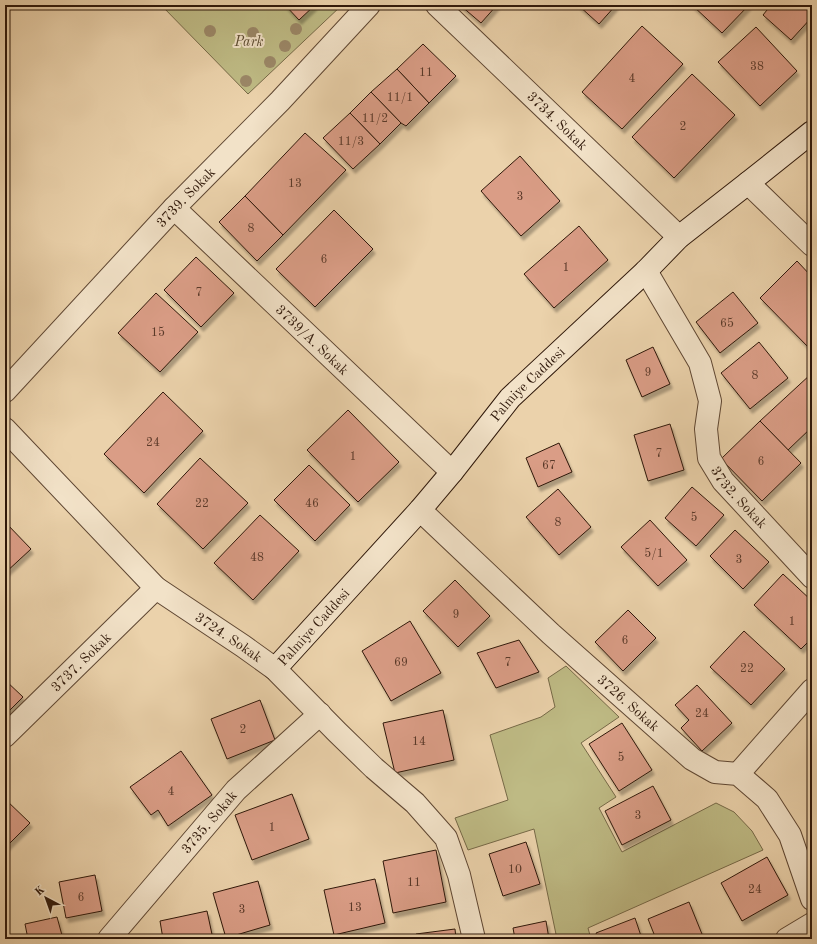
<svg xmlns="http://www.w3.org/2000/svg" width="817" height="944" viewBox="0 0 817 944" font-family="'Old Standard TT',serif">
<style>
.green{fill:#beba84;stroke:#766947}
.building{fill:#da9d86;stroke:#2f180a;filter:url(#shadow)}
.lines{fill:none;stroke-linecap:round;stroke-linejoin:round}
.street-casing{stroke:#5e4632;stroke-width:24}
.secondary-casing{stroke:#2f180a;stroke-width:24}
.street{stroke:#f2e2c8;stroke-width:22}
.secondary{stroke:#f2e2c8;stroke-width:22}
.tree{fill:#9b8767}
.labels{text-anchor:middle;stroke-width:4;stroke-linejoin:round;paint-order:stroke}
.number-label{font-size:12px;fill:#5a3929}
.park-label{font-size:14px;font-style:italic;fill:#5a492f;stroke:#f2e2c8}
.street-label{font-size:14px;fill:#2f180a;stroke:#f2e2c8}
</style>
<defs>
<filter id="shadow"><feDropShadow dx="2.5" dy="4.5" stdDeviation="1" flood-color="#0004"/></filter>
</defs>
<rect width="100%" height="100%" fill="#ebd2ab"/>
<filter id="stains"><feTurbulence type="fractalNoise" baseFrequency=".005" numOctaves="4"/><feColorMatrix values="0 0 0 0 .2 0 0 0 0 .09 0 0 0 0 .02 0 0 0 .5 -.17"/></filter>
<radialGradient id="worn" r=".72"><stop offset=".6" stop-color="#630" stop-opacity="0"/><stop offset="1" stop-color="#630" stop-opacity=".3"/></radialGradient>
<!-- green -->
<g class="green">
<path d="M161,5H342L248,94Z"/>
<path d="M566,666L619,717L581,743L616,797L599,808L622,852L716,803L734,812L752,831L763,850L588,928L591,939H557L534,829L468,850L455,818L508,800L490,735L541,717L555,707L548,678Z"/>
</g>
<!-- building -->
<g class="building">
<path d="M285,5H315L299,20Z"/>
<path d="M460,5H497L481,23Z"/>
<path d="M578,5H616L599,24Z"/>
<path d="M692,5H749L722,33Z"/>
<path d="M771,5H812V17L791,40L763,15Z"/>
<path d="M642,26L683,64L622,129L582,92Z"/>
<path d="M756,27L797,71L760,106L718,62Z"/>
<path d="M423,44L456,76L429,103L397,69Z"/>
<path d="M397,69L429,103L406,126L401,123L371,92Z"/>
<path d="M692,74L735,115L674,178L632,137Z"/>
<path d="M371,92L401,123L380,144L350,113Z"/>
<path d="M350,113L380,144L353,169L323,138Z"/>
<path d="M305,133L346,170L283,235L245,196Z"/>
<path d="M520,156L560,201L521,236L481,191Z"/>
<path d="M245,196L283,235L257,261L219,222Z"/>
<path d="M334,210L373,249L315,307L276,269Z"/>
<path d="M579,226L608,260L554,308L524,274Z"/>
<path d="M196,257L234,293L201,327L164,290Z"/>
<path d="M797,261L812,277V351L760,298Z"/>
<path d="M733,292L758,323L720,353L696,322Z"/>
<path d="M156,293L198,332L160,372L118,333Z"/>
<path d="M759,342L788,378L750,409L721,373Z"/>
<path d="M653,347L670,384L642,397L626,360Z"/>
<path d="M811,374L812,375V427L788,450L760,421Z"/>
<path d="M163,392L203,431L144,493L104,454Z"/>
<path d="M348,410L399,462L358,502L307,450Z"/>
<path d="M760,421L801,463L762,501L721,459Z"/>
<path d="M670,424L684,470L648,481L634,435Z"/>
<path d="M559,443L572,472L538,487L526,458Z"/>
<path d="M200,458L248,503L203,549L157,504Z"/>
<path d="M309,465L350,505L315,541L274,500Z"/>
<path d="M692,487L724,515L696,546L665,518Z"/>
<path d="M558,489L591,527L559,555L526,517Z"/>
<path d="M260,515L299,551L253,600L214,563Z"/>
<path d="M650,520L687,560L658,586L621,547Z"/>
<path d="M5,522L31,549L5,573Z"/>
<path d="M735,530L769,562L743,589L710,556Z"/>
<path d="M783,574L812,601V638L801,649L754,605Z"/>
<path d="M455,580L490,616L458,647L423,611Z"/>
<path d="M628,610L656,638L623,671L595,642Z"/>
<path d="M410,621L441,673L391,701L362,651Z"/>
<path d="M744,631L785,669L751,705L710,667Z"/>
<path d="M519,640L539,672L496,688L477,653Z"/>
<path d="M5,680L23,697L5,715Z"/>
<path d="M697,685L732,723L702,751L681,728L689,720L675,705Z"/>
<path d="M260,700L275,740L227,759L211,719Z"/>
<path d="M443,710L454,760L395,773L383,723Z"/>
<path d="M622,723L652,770L619,791L589,744Z"/>
<path d="M181,751L212,795L168,826L158,810L151,815L130,787Z"/>
<path d="M653,786L671,820L622,845L605,811Z"/>
<path d="M292,794L309,839L252,860L235,815Z"/>
<path d="M5,799L30,823L5,848Z"/>
<path d="M526,842L540,884L503,896L489,854Z"/>
<path d="M436,850L446,902L393,913L383,861Z"/>
<path d="M767,857L788,895L742,921L721,883Z"/>
<path d="M95,875L102,911L66,918L59,882Z"/>
<path d="M375,879L385,923L334,935L324,890Z"/>
<path d="M258,881L270,925L226,938L213,893Z"/>
<path d="M689,902L704,939H656L648,919Z"/>
<path d="M207,911L213,939H163L160,921Z"/>
<path d="M57,917L63,939H28L25,924Z"/>
<path d="M635,918L642,939H598L596,933Z"/>
<path d="M546,921L549,939H515L513,928Z"/>
<path d="M455,929L456,939H417L416,934Z"/>
</g>
<g class="lines">
<defs>
<g id="street">
<path id="s1" d="M437,5L679,237"/>
<path d="M748,183L812,245"/>
<path id="s2" d="M174,208L452,472"/>
<path id="s3" d="M646,271L700,363L710,401L706,429L709,458L723,481L812,577"/>
<path id="s4" d="M5,391L174,208L280,101L369,5"/>
<path id="s5" d="M5,429L156,588L243,646L275,669L337,732L374,768L415,803L446,838L459,875L474,939"/>
<path id="s6" d="M420,510L551,634L692,759L715,772L738,774L767,799L790,835L812,899"/>
<path id="s7" d="M5,736L156,588"/>
<path d="M738,774L812,690"/>
<path id="s8" d="M109,939L236,790L320,714"/>
<path d="M787,939L812,924"/>
</g>
<g id="secondary">
<path id="s9" d="M275,669L420,510L452,472L510,398L646,271L679,237L748,183L812,132"/>
</g>
</defs>
<!-- street casing -->
<use href="#street" class="street-casing"/>
<!-- secondary casing -->
<use href="#secondary" class="secondary-casing"/>
<!-- street -->
<use href="#street" class="street"/>
<!-- secondary -->
<use href="#secondary" class="secondary"/>
</g>
<!-- trees -->
<g class="tree">
<circle cx="296" cy="29" r="6"/>
<circle cx="210" cy="31" r="6"/>
<circle cx="253" cy="33" r="6"/>
<circle cx="285" cy="46" r="6"/>
<circle cx="270" cy="62" r="6"/>
<circle cx="246" cy="81" r="6"/>
</g>
<g class="labels">
<!-- number labels -->
<g class="number-label">
<text x="757" y="70">38</text>
<text x="426" y="76">11</text>
<text x="632" y="82">4</text>
<text x="400" y="101">11/1</text>
<text x="375" y="122">11/2</text>
<text x="683" y="130">2</text>
<text x="351" y="145">11/3</text>
<text x="295" y="187">13</text>
<text x="520" y="200">3</text>
<text x="251" y="232">8</text>
<text x="324" y="263">6</text>
<text x="566" y="271">1</text>
<text x="199" y="296">7</text>
<text x="727" y="327">65</text>
<text x="158" y="336">15</text>
<text x="648" y="376">9</text>
<text x="755" y="379">8</text>
<text x="153" y="446">24</text>
<text x="659" y="457">7</text>
<text x="353" y="460">1</text>
<text x="761" y="465">6</text>
<text x="549" y="469">67</text>
<text x="202" y="507">22</text>
<text x="312" y="507">46</text>
<text x="694" y="521">5</text>
<text x="558" y="526">8</text>
<text x="654" y="557">5/1</text>
<text x="257" y="561">48</text>
<text x="739" y="563">3</text>
<text x="456" y="618">9</text>
<text x="792" y="625">1</text>
<text x="625" y="644">6</text>
<text x="401" y="666">69</text>
<text x="508" y="666">7</text>
<text x="747" y="672">22</text>
<text x="702" y="717">24</text>
<text x="243" y="733">2</text>
<text x="419" y="745">14</text>
<text x="621" y="761">5</text>
<text x="171" y="795">4</text>
<text x="638" y="819">3</text>
<text x="272" y="831">1</text>
<text x="515" y="873">10</text>
<text x="414" y="886">11</text>
<text x="755" y="893">24</text>
<text x="81" y="901">6</text>
<text x="355" y="911">13</text>
<text x="242" y="913">3</text>
</g>
<!-- park labels -->
<g class="park-label">
<text x="249" y="46">Park</text>
</g>
<!-- street labels -->
<g class="street-label">
<text dy="5" stroke="none"><textPath href="#s1" startOffset="167">3734. Sokak</textPath></text>
<text dy="5" stroke="none"><textPath href="#s4" startOffset="265">3739. Sokak</textPath></text>
<text dy="5" stroke="none"><textPath href="#s2" startOffset="191">3739/A. Sokak</textPath></text>
<text dy="5" stroke="none"><textPath href="#s9" startOffset="381">Palmiye Caddesi</textPath></text>
<text dy="5" stroke="none"><textPath href="#s3" startOffset="253">3732. Sokak</textPath></text>
<text dy="5" stroke="none"><textPath href="#s9" startOffset="57">Palmiye Caddesi</textPath></text>
<text dy="5" stroke="none"><textPath href="#s5" startOffset="307">3724. Sokak</textPath></text>
<text dy="5" stroke="none"><textPath href="#s7" startOffset="106">3737. Sokak</textPath></text>
<text dy="5" stroke="none"><textPath href="#s6" startOffset="284">3726. Sokak</textPath></text>
<text dy="5" stroke="none"><textPath href="#s8" startOffset="154">3735. Sokak</textPath></text>
</g>
</g>
<!-- margin -->
<rect width="817" height="944" fill="none" stroke="#ebd2ab" stroke-width="20"/>
<rect x="6" y="6" width="805" height="932" fill="none" stroke="#2f180a" stroke-width="2"/>
<rect x="10" y="10" width="797" height="924" fill="none" stroke="#2f180a"/>
<!-- north arrow -->
<g transform="translate(46 898) rotate(319)" stroke="#f2e2c8" stroke-width="3" paint-order="stroke">
<path d="M0-3L7 15L0 10L-7 15Z" fill="#2f180a"/>
<text y="-6" font-size="11" font-weight="bold" text-anchor="middle" fill="#2f180a">K</text>
</g>
<rect width="100%" height="100%" filter="url(#stains)"/>
<rect width="100%" height="100%" fill="url(#worn)"/>
</svg>
